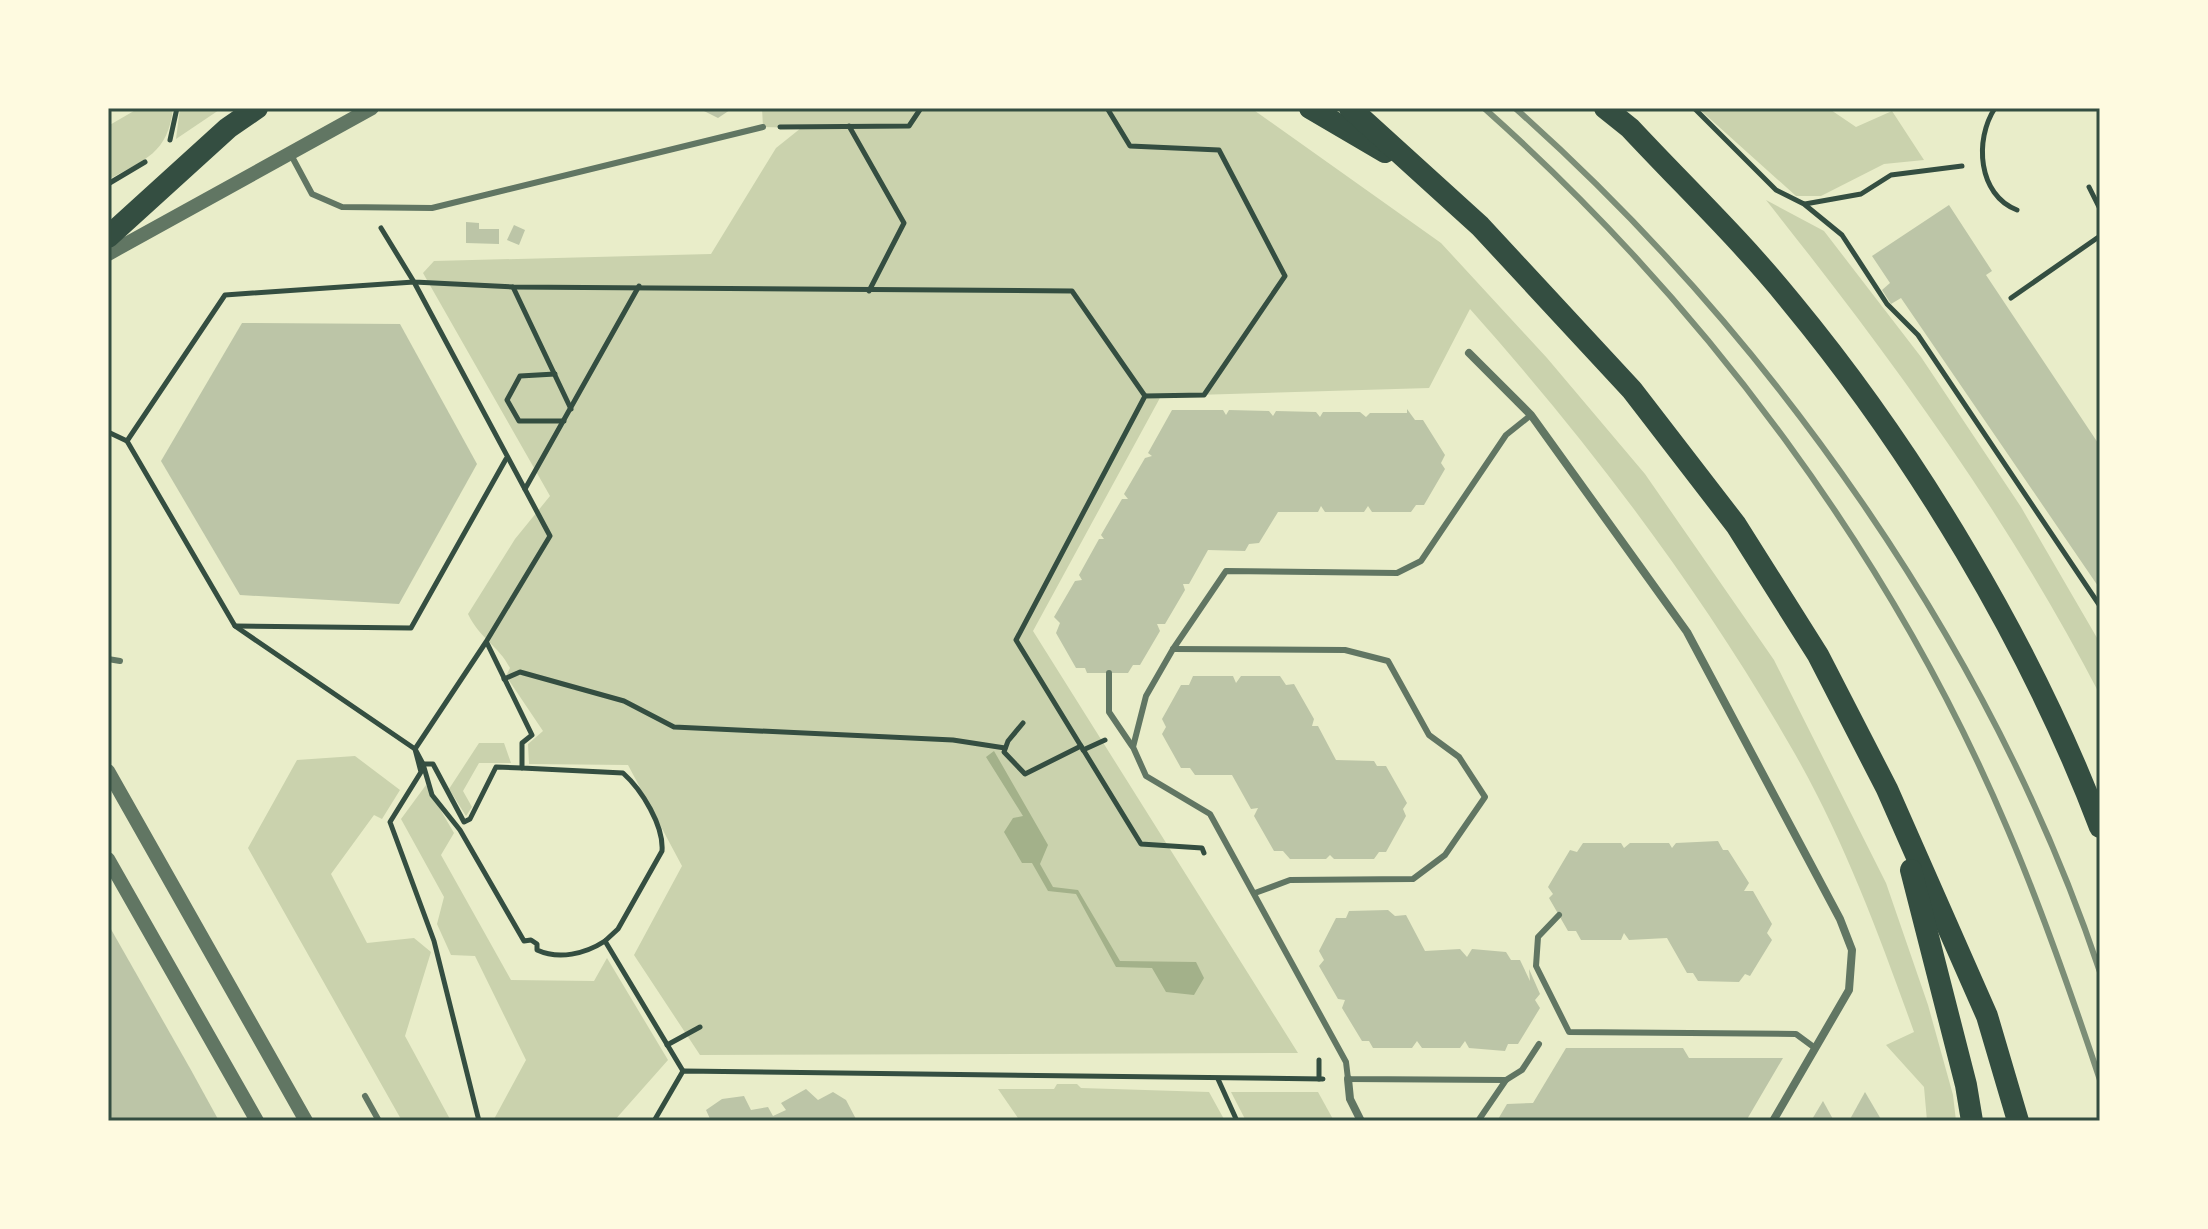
<svg xmlns="http://www.w3.org/2000/svg" width="2208" height="1229" viewBox="0 0 2208 1229" font-family="'PT Sans Narrow',sans-serif">
<style>
.green{fill:#cad2ad}
.water{fill:#a3b18a}
.building{fill:#bcc5a7}
.lines{fill:none;stroke-linecap:round;stroke-linejoin:round}
.path{stroke:#344e41;stroke-width:5}
.service{stroke:#617663;stroke-width:6}
.minor{stroke:#617663;stroke-width:8}
.tertiary{stroke:#617663;stroke-width:14}
.trunk{stroke:#344e41;stroke-width:22}
.rail{stroke:#7c8e77;stroke-width:6}
.neatline{fill:none;stroke:#344e41;stroke-width:3}
</style>
<rect width="100%" height="100%" fill="#e9edc9"/>
<!-- green -->
<g class="green">
<path d="M139,108H173C168,154 145,159 108,180V126Z"/>
<path d="M180,108H222L176,139Z"/>
<path d="M762,108H1251L1441,243L1547,358L1645,474L1774,660L1886,883L1928,1005L1953,1095L1956,1121H1927L1924,1087L1886,1045L1914,1032C1880,937 1845,842 1795,754C1704,594 1592,446 1470,309L1429,388L1161,396L1033,631L1298,1053L700,1055L634,955L682,866L628,765L529,764L528,744L543,731L506,676L510,668C498,645 480,639 468,614L515,539L550,496L423,273L434,261L711,254L776,148L801,128L763,127Z"/>
<path d="M1698,108H1828L1856,127L1892,111L1924,160L1884,164L1821,196H1796Z"/>
<path d="M1766,200L1824,231L1921,357L2021,507L2100,643V695C2009,518 1890,356 1766,200Z"/>
<path d="M479,743H504L511,763H479L463,791L472,807L466,816L449,789Z"/>
<path d="M355,756L400,790L382,819L374,815L331,874L367,943L414,938L431,952L405,1036L451,1121H402L248,848L297,760Z"/>
<path d="M426,785L454,833L441,855L511,980L594,981L607,958L668,1060L614,1121H493L526,1060L475,956L451,955L437,924L444,897L401,819Z"/>
<path d="M1057,1084H1077L1081,1088L1209,1092L1225,1121H1020L998,1089H1054Z"/>
<path d="M1231,1092H1318L1334,1121H1246Z"/>
</g>
<!-- water -->
<path class="water" d="M994,751L1048,845L1040,864L1053,887L1078,890L1120,961L1196,962L1204,978L1194,995L1166,992L1152,968L1116,967L1076,894L1048,891L1032,863H1022L1004,832L1013,818L1023,816L986,757Z"/>
<!-- building -->
<g class="building">
<path d="M698,108H733L718,118Z"/>
<path d="M1949,205L1992,271L1986,275L2100,446V589L1901,298L1891,304L1882,290L1890,283L1872,256Z"/>
<path d="M466,222L479,223V229H499V244L466,243Z"/>
<path d="M514,225L525,230L519,245L507,240Z"/>
<path d="M242,323L400,324L477,464L399,604L240,595L161,461Z"/>
<path d="M1407,409L1415,420H1423L1445,455L1441,463L1445,469L1424,505H1416L1411,512H1372L1368,506L1364,512H1325L1321,506L1318,512H1278L1259,543L1249,544L1245,551L1208,550L1189,584H1183L1185,590L1165,624H1157L1160,631L1140,665H1133L1128,673H1087L1085,668H1076L1056,633L1060,623L1054,617L1075,581L1082,580L1079,575L1099,539H1104L1101,535L1122,499H1128L1124,494L1145,458L1152,456L1148,453L1172,410H1223L1226,415L1229,410L1269,411L1273,416L1276,411L1316,412L1320,417L1323,412H1360L1366,417L1370,413H1407Z"/>
<path d="M1193,676H1233L1236,683L1241,676H1280L1286,685L1294,684L1314,719L1312,726H1318L1336,760L1374,761L1377,766H1386L1407,803L1403,809L1406,816L1386,852H1379L1374,859H1334L1330,855L1326,859H1290L1283,851H1274L1254,816L1258,808L1251,809L1232,775H1195L1190,768H1181L1162,734L1166,727L1162,719L1181,685H1189Z"/>
<path d="M1718,841L1723,850H1728L1749,883L1744,891H1753L1772,924L1767,933L1772,940L1750,976L1745,974L1739,982L1698,981L1693,973H1687L1667,938L1629,940L1624,933L1621,940H1581L1576,931H1568L1549,898L1553,894L1548,887L1570,850L1577,852L1583,843H1621L1624,848L1630,843H1669L1672,848L1676,843Z"/>
<path d="M1388,910L1395,916L1406,915L1425,951L1460,949L1467,957L1472,949L1506,952L1511,960H1520L1530,981L1529,969L1540,994L1535,1000L1540,1008L1518,1044H1508L1505,1051L1469,1048L1465,1041L1460,1048H1422L1417,1041L1412,1048H1373L1369,1041H1362L1342,1008L1345,1000L1338,999L1319,966L1324,960L1319,951L1336,918H1346L1349,911Z"/>
<path d="M108,924L191,1070L219,1121H108Z"/>
<path d="M1566,1048H1683L1689,1058H1783L1746,1121H1497L1507,1104L1533,1103Z"/>
<path d="M806,1089L818,1100L833,1092L846,1100L857,1121H711L706,1110L722,1099L744,1096L751,1110L768,1107L773,1116L786,1110L781,1103Z"/>
<path d="M1865,1092L1882,1121H1849Z"/>
<path d="M1823,1101L1834,1121H1811Z"/>
</g>
<g class="lines">
<!-- path -->
<g class="path">
<path d="M1107,108L1130,146L1219,150L1285,276L1204,395L1145,396L1016,640L1141,844L1202,848L1204,853"/>
<path d="M1694,108L1776,190L1804,204L1842,235L1887,304L1918,335L2100,606"/>
<path d="M1995,108C1974,140 1978,195 2017,210"/>
<path d="M849,126L904,223L869,291"/>
<path d="M780,127L909,126L921,108"/>
<path d="M170,140L177,108"/>
<path d="M108,184L145,162"/>
<path d="M2089,187L2100,209"/>
<path d="M1805,204L1861,194L1891,175L1962,166"/>
<path d="M381,228L414,282L513,287L1072,291L1145,396"/>
<path d="M513,287L571,409"/>
<path d="M2011,298L2100,236"/>
<path d="M555,374L520,376L507,400L519,421H564"/>
<path d="M108,432L127,441L235,626L415,749L421,772L390,822L434,941L479,1121"/>
<path d="M127,441L225,295L414,282L550,536L486,642L415,749L423,764L432,795L460,830L524,941L531,940L537,944V950C559,960 585,954 605,941L683,1071"/>
<path d="M525,489L639,286"/>
<path d="M235,626L411,628L506,459"/>
<path d="M487,643L532,735L522,743V768L623,773C642,790 664,826 662,851L618,929L605,941"/>
<path d="M504,679L520,672L624,701L674,727L953,740L1005,748"/>
<path d="M1023,723L1008,741L1004,752L1025,774L1081,746"/>
<path d="M1083,750L1105,740"/>
<path d="M423,764H433L464,822L470,819L496,767L522,768"/>
<path d="M667,1045L700,1027"/>
<path d="M1218,1079L1237,1121"/>
<path d="M1319,1079V1060"/>
<path d="M654,1121L683,1071L1323,1079"/>
</g>
<!-- service -->
<g class="service">
<path d="M290,153L312,194L342,207L432,208L763,127"/>
<path d="M1173,649L1345,650L1388,661L1429,735L1459,757L1485,797L1445,855L1413,879L1290,880L1255,893"/>
<path d="M108,659L120,661"/>
<path d="M1109,673V712L1132,746"/>
<path d="M1559,915L1538,937L1536,966L1569,1032L1796,1034L1815,1048"/>
<path d="M1506,1080L1522,1070L1539,1044"/>
<path d="M365,1096L379,1121"/>
<path d="M1478,1121L1506,1080L1348,1079L1346,1062L1210,814L1146,776L1133,747L1146,696L1173,649L1226,571L1397,573L1421,561L1506,435L1531,415"/>
</g>
<!-- minor -->
<g class="minor">
<path d="M1469,353L1531,415L1687,632L1840,919L1852,950L1849,990L1773,1121"/>
<path d="M1348,1079L1350,1099L1361,1121"/>
</g>
<!-- tertiary -->
<g class="tertiary">
<path d="M108,254L372,108"/>
<path d="M108,771L306,1121"/>
<path d="M108,859L257,1121"/>
</g>
<!-- trunk -->
<g class="trunk">
<path d="M1310,108L1385,152"/>
<path d="M1350,108L1480,226L1632,390L1736,525L1818,655L1887,789L1987,1016L2018,1121"/>
<path d="M1605,108L1630,128C1684,186 1742,241 1791,302C1915,452 2031,645 2100,827"/>
<path d="M108,237L228,128L257,108"/>
<path d="M1911,870L1966,1085L1972,1121"/>
</g>
<!-- rail -->
<g class="rail">
<path d="M1484,108C1705,305 1893,557 2008,830C2043,912 2072,996 2100,1080"/>
<path d="M1515,108C1770,335 1991,646 2100,972"/>
</g>
</g>
<!-- border -->
<rect width="2208" height="1229" fill="none" stroke="#fefae0" stroke-width="220"/>
<rect x="110" y="110" width="1988" height="1009" class="neatline"/>
</svg>
